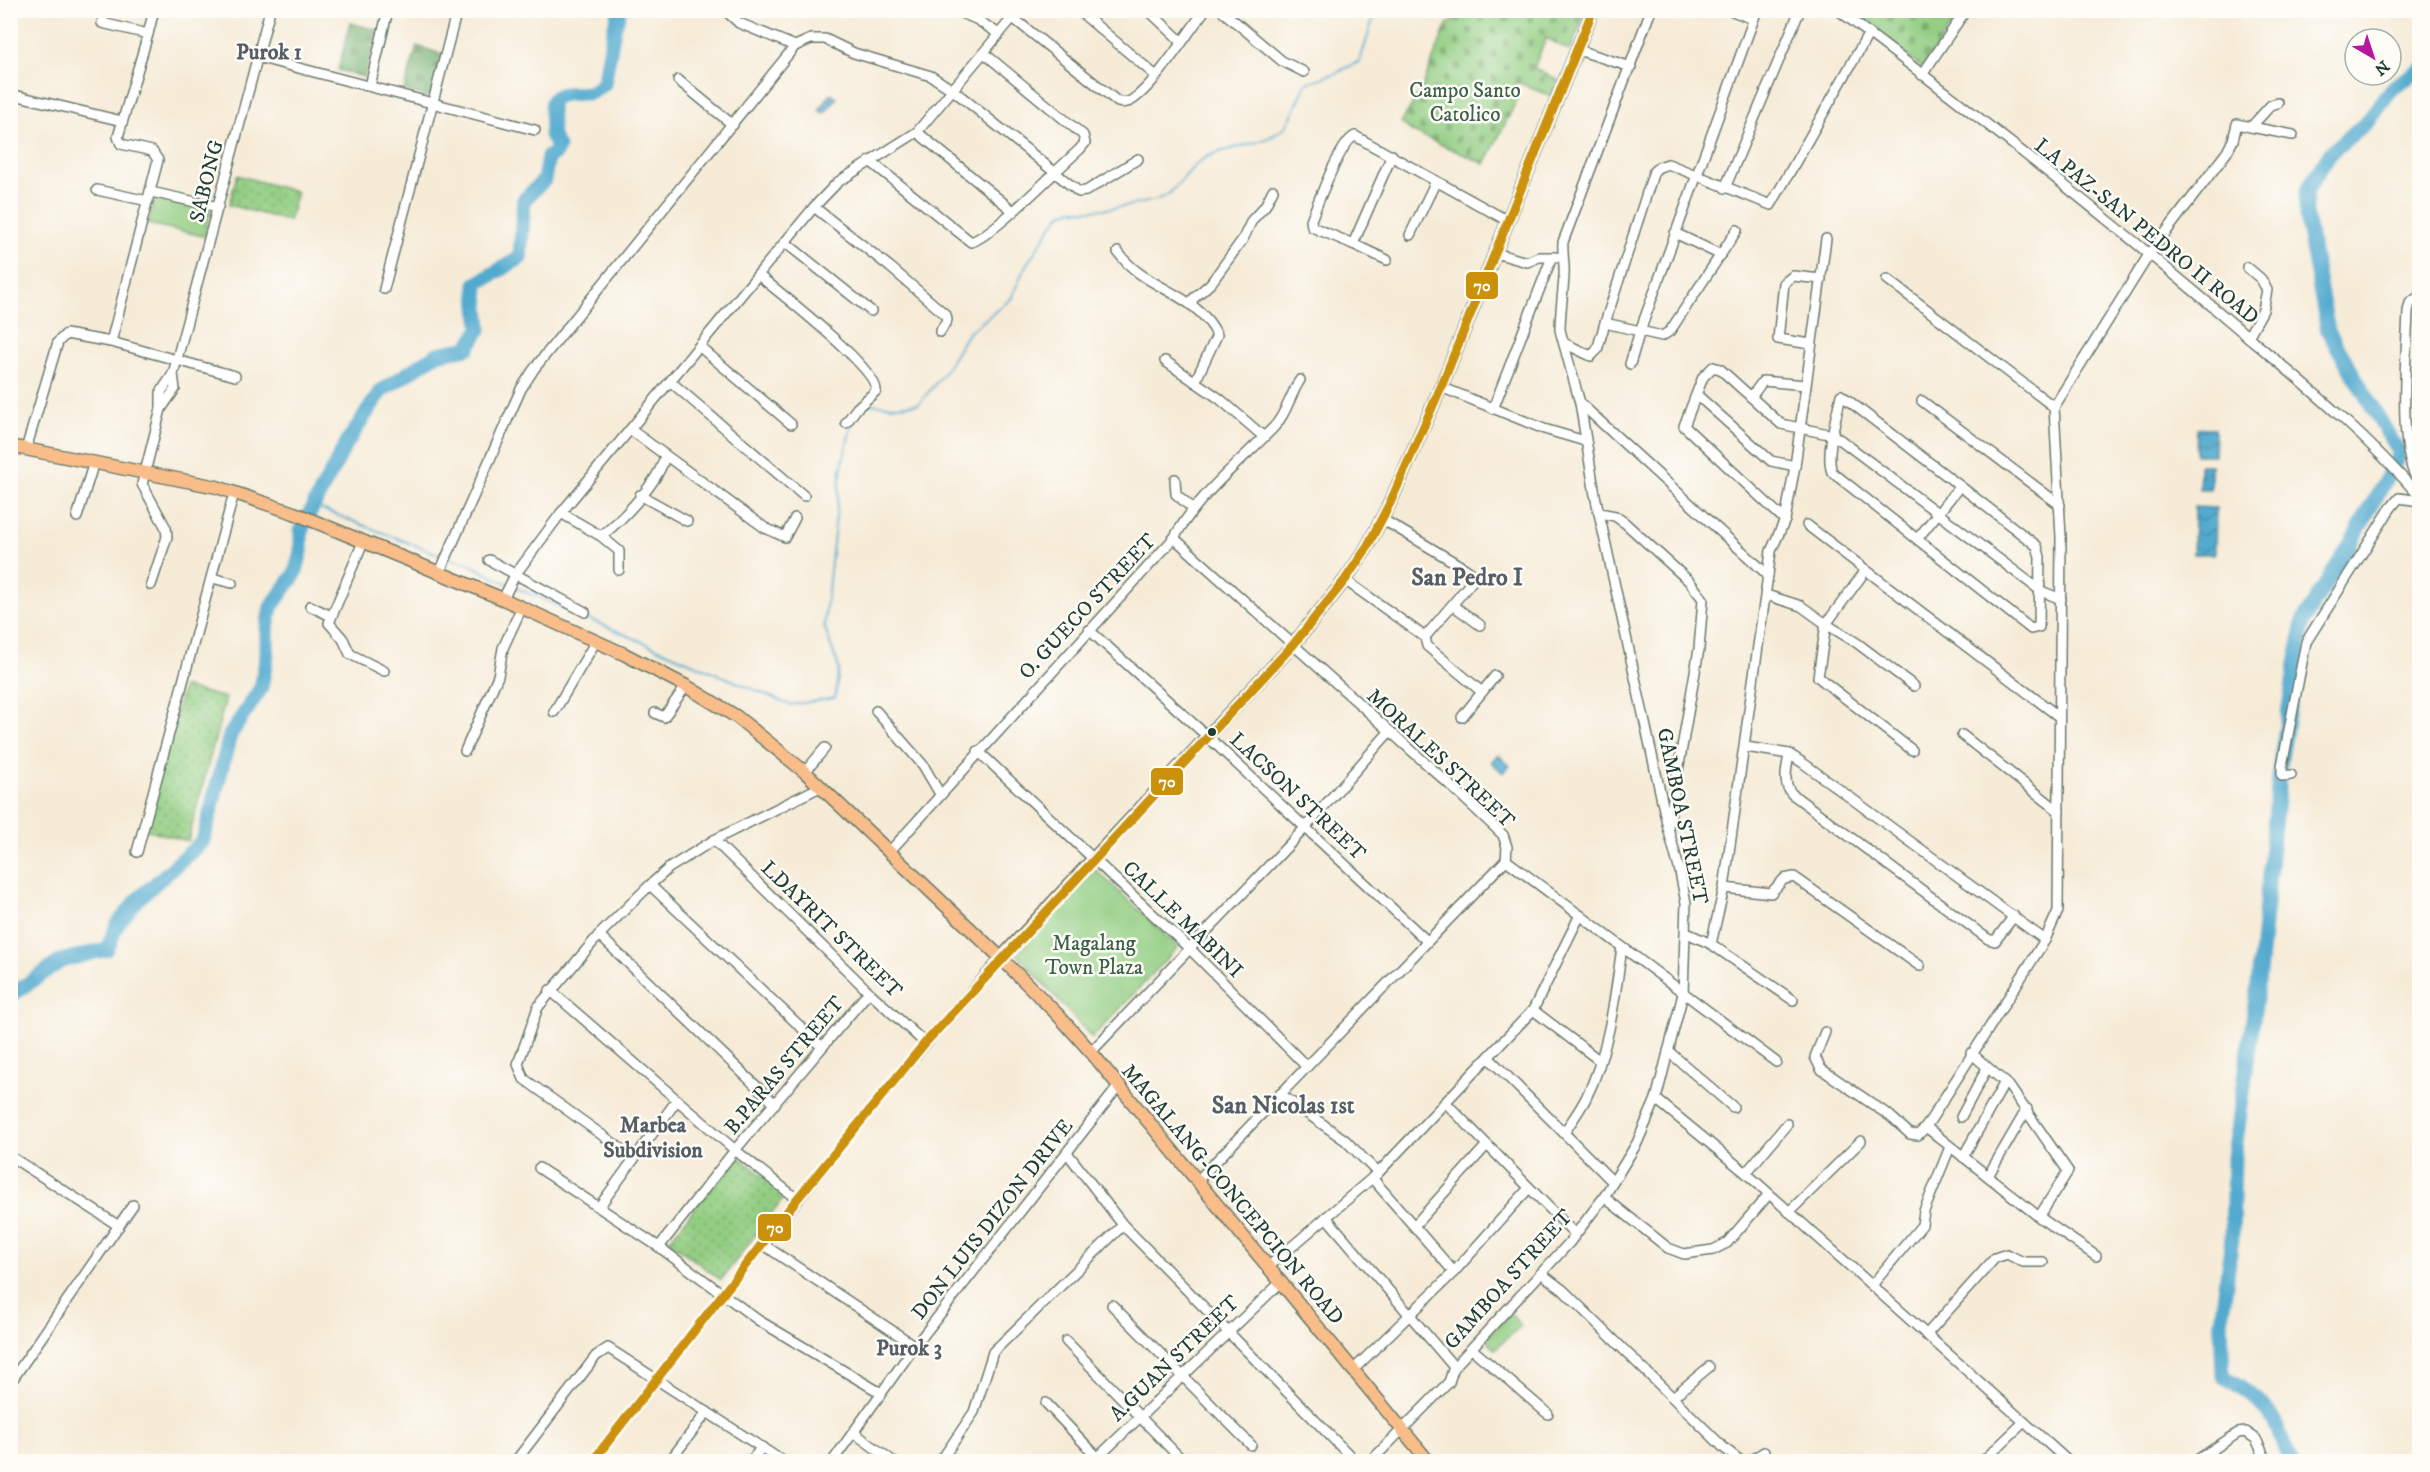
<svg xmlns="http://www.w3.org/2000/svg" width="2430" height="1472" viewBox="0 0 2430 1472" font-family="'IM FELL DW Pica',serif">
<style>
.grass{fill:url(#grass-dots);stroke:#58855b;stroke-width:1.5}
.forest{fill:url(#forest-firs);stroke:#4a7652;stroke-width:1.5}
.cemetery{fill:url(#cemetery-stones);stroke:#58855b;stroke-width:1.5}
.green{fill:#92cd82;stroke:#58855b;stroke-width:1.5}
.water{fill:url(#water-waves);stroke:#387482;stroke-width:1.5}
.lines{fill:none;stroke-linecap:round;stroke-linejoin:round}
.stream{stroke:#52aacf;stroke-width:2}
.river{stroke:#52aacf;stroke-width:15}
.minor-casing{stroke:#6a7a6d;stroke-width:12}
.major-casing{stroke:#6a7a6d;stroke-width:15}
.minor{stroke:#fff;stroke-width:9}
.major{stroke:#f8bd89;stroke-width:12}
.bus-1-casing{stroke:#fdfcf7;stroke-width:14}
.bus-1{stroke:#cc910a;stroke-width:9}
.bus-dot{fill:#1f3d34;stroke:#fdfcf7;stroke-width:2}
.labels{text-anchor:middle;stroke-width:5;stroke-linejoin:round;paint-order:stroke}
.park-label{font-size:21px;fill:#3c6148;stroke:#fdfcf7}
.street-label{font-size:21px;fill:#1f3d34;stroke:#fdfcf7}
.neighbourhood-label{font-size:22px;font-weight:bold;fill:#575f66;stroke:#fdfcf7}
.quarter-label{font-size:24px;font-weight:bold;fill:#575f66;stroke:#fdfcf7}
.line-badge{stroke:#fdfcf7;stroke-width:2}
.badge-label{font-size:16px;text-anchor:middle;font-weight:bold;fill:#fff}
</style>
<defs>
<pattern id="grass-dots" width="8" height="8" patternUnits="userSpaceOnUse" patternTransform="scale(1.5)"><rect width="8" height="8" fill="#92cd82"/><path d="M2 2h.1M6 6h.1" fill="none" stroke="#77a86b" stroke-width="1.8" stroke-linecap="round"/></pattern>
<pattern id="forest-firs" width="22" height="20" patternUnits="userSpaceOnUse" patternTransform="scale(1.5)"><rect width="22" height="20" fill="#75b070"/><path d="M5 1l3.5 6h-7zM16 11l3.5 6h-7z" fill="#5f905d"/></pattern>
<pattern id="cemetery-stones" width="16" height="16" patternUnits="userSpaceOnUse" patternTransform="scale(1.5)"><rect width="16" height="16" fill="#92cd82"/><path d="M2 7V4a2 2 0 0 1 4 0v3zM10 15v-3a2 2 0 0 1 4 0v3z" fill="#77a86b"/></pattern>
<pattern id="water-waves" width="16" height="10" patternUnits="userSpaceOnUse" patternTransform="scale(1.5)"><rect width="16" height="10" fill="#52aacf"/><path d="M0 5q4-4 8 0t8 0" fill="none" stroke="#438ca9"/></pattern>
</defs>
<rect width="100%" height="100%" fill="#fdfcf7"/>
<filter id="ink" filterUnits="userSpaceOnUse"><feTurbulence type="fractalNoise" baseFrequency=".0167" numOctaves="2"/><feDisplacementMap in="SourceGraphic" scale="12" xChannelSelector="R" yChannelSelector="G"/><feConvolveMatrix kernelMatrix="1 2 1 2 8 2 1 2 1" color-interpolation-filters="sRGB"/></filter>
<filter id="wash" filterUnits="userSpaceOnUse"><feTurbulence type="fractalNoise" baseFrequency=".008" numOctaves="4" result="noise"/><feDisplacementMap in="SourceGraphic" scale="24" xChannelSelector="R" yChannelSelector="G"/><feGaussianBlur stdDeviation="1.35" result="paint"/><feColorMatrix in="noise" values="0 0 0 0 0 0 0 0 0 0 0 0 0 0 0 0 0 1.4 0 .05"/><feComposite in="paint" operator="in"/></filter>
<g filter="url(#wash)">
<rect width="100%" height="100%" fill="#f6ebd7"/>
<!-- grass -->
<g class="grass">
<path d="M237,175L297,192L289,221L229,205Z"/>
<path d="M183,687L226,698L188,841L144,829Z"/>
<path d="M736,1155L787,1194L721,1280L669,1241Z"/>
</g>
<!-- forest -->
<g class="forest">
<path d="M350,23L378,30L364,77L338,70Z"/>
<path d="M417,46L445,55L434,99L404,90Z"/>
</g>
<!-- cemetery -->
<g class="cemetery">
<path d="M1474,11H1586L1570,51L1546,38L1534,68L1558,80L1551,96L1517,82L1511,95L1518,98L1485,164L1413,132L1401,123L1422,88L1447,24Z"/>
<path d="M1847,11H1961L1922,68Z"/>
</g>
<!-- green -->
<g class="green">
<path d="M155,197L211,210L204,236L148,224Z"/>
<path d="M1095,869L1178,947L1092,1038L1017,954Z"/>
<path d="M1511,1314L1521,1326L1495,1349L1485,1338Z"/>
</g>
<!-- water -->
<g class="water">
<path d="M831,93L837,98L824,114L819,110Z"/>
<path d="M2197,428H2215L2214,455H2196Z"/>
<path d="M2200,465H2211V490H2199Z"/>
<path d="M2194,507L2216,508L2215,554H2193Z"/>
<path d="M1498,754L1510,766L1503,773L1491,762Z"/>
</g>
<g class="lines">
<!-- stream -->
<g class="stream">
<path d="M868,404L896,406L919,404L943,374L968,333L1011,299L1025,267L1052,225L1061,214L1072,209C1087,213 1154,204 1167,195C1183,183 1192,162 1211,155C1234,146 1265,145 1284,128C1292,121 1300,94 1307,83L1336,73L1360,61L1376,10"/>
<path d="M316,507L443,556"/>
<path d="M448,558L467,563L508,584"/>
<path d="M514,587L790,705L835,698L839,668L824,626L841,470L852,423"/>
</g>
<!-- river -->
<g class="river">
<path d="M10,996L61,961L107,949L117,925L139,898L203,841L230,735L261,688L267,655V628L271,607L295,574L301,552V531L305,522L346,444L381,391L437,354L468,348L480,328L476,284L520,258L524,200L544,180L548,157L555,153L558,147L551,135C554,123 549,111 552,102C557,89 581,96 592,92C596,90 600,86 604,84L614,29L620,10"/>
<path d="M2291,1462C2272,1413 2269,1403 2223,1376L2221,1322L2232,1238L2234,1157L2258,983L2281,758L2303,621L2351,543L2397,459L2398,451L2328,331L2306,216V192L2330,153L2367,122L2393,87L2420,70"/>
</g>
</g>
</g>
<g filter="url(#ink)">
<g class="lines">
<defs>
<g id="minor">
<path d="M105,10L102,23L148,34L118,137L121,144L152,151L158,160L111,342"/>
<path d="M725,10L739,23L795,46"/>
<path d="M954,10L976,19L999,34"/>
<path d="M1078,10L1155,75"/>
<path d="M1148,10L1181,41"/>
<path d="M1221,10L1282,61L1304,72"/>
<path d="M1730,10L1753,19"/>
<path d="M1838,10C1972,111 2105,215 2233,324C2298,379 2364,432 2420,497"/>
<path d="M1013,18L1118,102C1123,103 1128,103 1132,100C1155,85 1187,34 1205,10"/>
<path d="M148,34L154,10"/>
<path d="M1578,50L1631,67"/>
<path d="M257,57L535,130"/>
<path d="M1922,75L1966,10"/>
<path d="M678,80L733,125"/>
<path d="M370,86L388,10"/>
<path d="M10,94L122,121"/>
<path d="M2251,127L2293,135"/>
<path d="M917,132L1012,210"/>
<path d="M1392,155L1353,244L1312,227L1311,220C1318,203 1340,142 1355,136L1508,221"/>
<path d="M870,161L971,242C994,235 1057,169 1079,150L1085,143L1083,135L984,53"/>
<path d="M1725,188L1800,10"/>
<path d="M97,190L148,201"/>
<path d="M151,192L218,207"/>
<path d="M814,207L890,267L946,315L947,320L940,332"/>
<path d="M1737,230L1670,331L1662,336L1640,331L1757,10"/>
<path d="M1675,233L1721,255"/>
<path d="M1410,235L1436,181"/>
<path d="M786,243L871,311"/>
<path d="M1353,244L1387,260"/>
<path d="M1118,252C1143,289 1197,292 1217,335L1195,382"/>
<path d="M1495,253L1527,262L1539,257H1556"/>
<path d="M2247,267L2261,279L2267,290L2263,310L2248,337"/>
<path d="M758,275C779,292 879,370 876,391L857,408L846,423"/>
<path d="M1887,279L2054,407"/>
<path d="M384,289L457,10"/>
<path d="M2420,296L2410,303L2408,311C2407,351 2396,455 2420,484"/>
<path d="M1191,305L1193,299L1211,283L1243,239L1252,220L1265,206L1273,190"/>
<path d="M1605,323L1654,171L1659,167L1668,164L1771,205L1869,33"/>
<path d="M1564,343L1591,356L1597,350L1605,323L1640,331L1630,364"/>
<path d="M1811,344L1778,339L1784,283L1793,276L1821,279"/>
<path d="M700,347L791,424"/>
<path d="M1165,361L1220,399L1264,437"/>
<path d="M671,382L804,496"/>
<path d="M1441,387L1544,429L1585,441"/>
<path d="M1697,395L1771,461L1795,466"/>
<path d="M1751,397L1763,381L1805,385"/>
<path d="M1922,401L2060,505"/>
<path d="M1580,403L1768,575L1724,888L1711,944"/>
<path d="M161,409L175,389L173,374L270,10"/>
<path d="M1493,409L1552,257"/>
<path d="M631,430L765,528L785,537L795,518"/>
<path d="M26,449L58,342L66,334L111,342L235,376"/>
<path d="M1175,479L1176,494L1192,508"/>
<path d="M640,495L687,521"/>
<path d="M561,513L601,536C621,521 661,480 665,455"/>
<path d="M1600,513L1615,516L1625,523L1689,581L1703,599L1699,649L1669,823"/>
<path d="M77,517L94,462"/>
<path d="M1785,520L1684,426L1703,377L1713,367L1720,369L1781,424L1833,435L1842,441L2041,591L2061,599"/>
<path d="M1807,525L1866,570"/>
<path d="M601,536L619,551V570"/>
<path d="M1174,538L1449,784L1503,835L1507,847L1506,860L1776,1062"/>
<path d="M1918,538L1960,486L1841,395C1837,414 1825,455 1832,472L2031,629L2039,627L2040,557L2037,546L1960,486"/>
<path d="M363,542L329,623L343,639L350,654L384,671"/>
<path d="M489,560L585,612"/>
<path d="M439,574L521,389L534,369L795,46L811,39H825L854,53L931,76L953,90L1079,192L1086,191L1138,159"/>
<path d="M1768,575L1771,551L1785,520L1795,466L1826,239"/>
<path d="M212,578L232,583"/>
<path d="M1345,580L1425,637L1473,580V574L1464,568L1382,519"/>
<path d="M151,585L167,537L166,528L142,484L161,409V392L173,374"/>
<path d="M1766,595L1801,606L1826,624L1866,570L2058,716"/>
<path d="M503,599L515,575L561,513L814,207L838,182L917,132L1019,10"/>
<path d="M310,606L331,616"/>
<path d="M1454,606L1480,625"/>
<path d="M1089,630L1207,736L1427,941"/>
<path d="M1425,637L1427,646L1482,692"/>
<path d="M876,711L923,765L940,794"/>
<path d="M554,712L596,641"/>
<path d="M655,713L664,717L686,686"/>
<path d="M1462,717L1495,676"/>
<path d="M1962,735L2059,811"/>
<path d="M1746,747L1789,754L1803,763L2045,940"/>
<path d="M1912,750L1818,677L1826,624L1857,643L1914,686"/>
<path d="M465,751L498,676L503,648L521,609"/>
<path d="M978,751L1191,950L1306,1066"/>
<path d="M1789,754C1787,768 1782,783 1792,794L1988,939L1995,941L2014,916"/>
<path d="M805,772L825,748"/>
<path d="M2291,775L2282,776V766L2306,642L2390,509L2399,498L2420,501"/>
<path d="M714,840L869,992L925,1043"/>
<path d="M890,851L1174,538C1200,493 1237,465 1273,428C1286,415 1290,395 1300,380"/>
<path d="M137,852L234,493"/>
<path d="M650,885L822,1047"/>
<path d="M1724,888L1771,893L1784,879L1794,877L1920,966"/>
<path d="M1687,933L1711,944L1793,1000"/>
<path d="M599,935L775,1104"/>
<path d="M550,990L735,1150L797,1199"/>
<path d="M1533,1010L1600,1061"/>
<path d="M1825,1032L1815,1057L1821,1069L1890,1116L1910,1134L1918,1135L1926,1127"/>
<path d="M1668,1051L1733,1107"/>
<path d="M1091,1052L1305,828L1389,732"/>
<path d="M1971,1053L2009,1086L2068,1171L2039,1217"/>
<path d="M1489,1058L1613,1182"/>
<path d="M1280,1094L1345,1140L1378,1173"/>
<path d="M1656,1099L1746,1173L2069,1462"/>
<path d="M1445,1102L1575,1234"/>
<path d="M1961,1117L1987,1068"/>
<path d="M1564,1133C1571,1122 1580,1110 1586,1098C1609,1052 1615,997 1622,947"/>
<path d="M1068,1154L1123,1225L1356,1462"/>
<path d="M1963,1157L2005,1082"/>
<path d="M13,1158L119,1226"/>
<path d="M634,1158L524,1079L518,1064L538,1007L599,935L650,885L669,868L714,840L820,787"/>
<path d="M539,1168L659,1247L758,1320L881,1393"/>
<path d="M1746,1173L1787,1124"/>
<path d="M1988,1176L2027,1109"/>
<path d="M1372,1178L1454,1272"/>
<path d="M1197,1181L1506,860"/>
<path d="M1604,1197L1668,1248L1684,1254L1713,1250L1727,1243L1769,1194"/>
<path d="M599,1207L677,1100"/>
<path d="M1789,1212L1861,1141"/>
<path d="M1326,1217L1454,1367"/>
<path d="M1414,1226L1486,1146"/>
<path d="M764,1245L915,1346"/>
<path d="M659,1247L735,1150L869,992"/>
<path d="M2096,1256L2039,1217L1926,1127L2045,940L2058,911L2061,537L2054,407L2150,253L2227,152L2233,140L2237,124L2251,127L2271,105L2278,103"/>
<path d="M1268,1267L1378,1173L1533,1010L1580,915"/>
<path d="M1542,1274L1563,1290L1724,1448L1742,1462"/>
<path d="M1872,1285L1922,1225L1924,1211L1950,1147"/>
<path d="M1112,1305L1251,1445"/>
<path d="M1926,1335L1995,1258L2007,1254L2023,1262H2043"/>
<path d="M1066,1341L1184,1462"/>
<path d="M1472,1349L1548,1414"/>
<path d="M1353,1370L1454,1272L1529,1188"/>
<path d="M10,1383L133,1205"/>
<path d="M1673,1397L1709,1367"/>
<path d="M1046,1403L1102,1462"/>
<path d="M853,1432L894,1462"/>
<path d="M598,1454L608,1462"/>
<path d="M515,1462L596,1356L608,1348L784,1462"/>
<path d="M592,1462C726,1292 856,1119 1001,958"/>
<path d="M669,1462L707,1412"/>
<path d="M750,1462L762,1447"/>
<path d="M832,1462L915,1346L1118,1087"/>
<path d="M940,1462L974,1412L993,1352L1123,1225"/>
<path d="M1093,1462L1281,1282"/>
<path d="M1370,1462L1449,1382L1454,1367L1569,1243L1604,1197L1637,1143L1656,1099L1683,994L1686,903L1680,872L1668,828L1595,495L1580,403L1560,330C1560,312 1563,295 1564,276C1565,265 1562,254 1563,242L1651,10"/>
<path d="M1748,1462L1764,1452"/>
<path d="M1982,1462L2024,1422"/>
<path d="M2194,1462L2238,1433L2246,1432L2256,1439L2267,1462"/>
</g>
<g id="major">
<path d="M10,446L217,487L294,513L503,599L624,654L686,686L737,717L805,772L1001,958L1058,1015L1091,1052L1429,1462"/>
<path d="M1001,958L1293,645L1345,580L1366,549L1390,503L1441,387L1593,10"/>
</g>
</defs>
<!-- minor casing -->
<use href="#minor" class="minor-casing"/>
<!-- major casing -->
<use href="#major" class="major-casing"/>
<!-- minor -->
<use href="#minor" class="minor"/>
<!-- major -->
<use href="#major" class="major"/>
<defs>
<path id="bus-1" d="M592,1462L797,1199L925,1043L1293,645L1345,580L1366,549L1390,503L1441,387L1593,10"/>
</defs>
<!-- bus-1 casing -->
<use href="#bus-1" class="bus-1-casing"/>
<!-- bus-1 -->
<use href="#bus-1" class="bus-1"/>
</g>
</g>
<!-- markers -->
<circle class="bus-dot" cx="1212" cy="732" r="5"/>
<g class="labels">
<!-- park labels -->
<g class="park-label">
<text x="1465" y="97">Campo Santo<tspan x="1465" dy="24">Catolico</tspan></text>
<text x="1094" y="950">Magalang<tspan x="1094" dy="24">Town Plaza</tspan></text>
</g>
<!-- street labels -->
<g class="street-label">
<text transform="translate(206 181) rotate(-76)" y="7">SABONG</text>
<text transform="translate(2147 231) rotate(39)" y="7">LA PAZ-SAN PEDRO II ROAD</text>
<text transform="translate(1087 606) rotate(-47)" y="7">O. GUECO STREET</text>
<text transform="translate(1441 758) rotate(43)" y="7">MORALES STREET</text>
<text transform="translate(1298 796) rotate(43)" y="7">LACSON STREET</text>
<text transform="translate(1683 816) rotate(78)" y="7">GAMBOA STREET</text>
<text transform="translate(1183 919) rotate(44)" y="7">CALLE MABINI</text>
<text transform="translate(832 929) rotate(44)" y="7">LDAYRIT STREET</text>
<text transform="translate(784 1065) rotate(-50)" y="7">B.PARAS STREET</text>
<text transform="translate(1233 1194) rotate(50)" y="7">MAGALANG-CONCEPCION ROAD</text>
<text transform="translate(992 1219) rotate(-52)" y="7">DON LUIS DIZON DRIVE</text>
<text transform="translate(1508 1279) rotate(-48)" y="7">GAMBOA STREET</text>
<text transform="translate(1174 1358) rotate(-44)" y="7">A.GUAN STREET</text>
</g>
<!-- neighbourhood labels -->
<g class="neighbourhood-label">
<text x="269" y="59">Purok 1</text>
<text x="653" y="1132">Marbea<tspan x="653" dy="25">Subdivision</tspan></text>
<text x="909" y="1355">Purok 3</text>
</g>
<!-- quarter labels -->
<g class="quarter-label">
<text x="1467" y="585">San Pedro I</text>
<text x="1283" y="1113">San Nicolas 1st</text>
</g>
</g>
<g class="line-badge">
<rect x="1465" y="271" width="34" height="29" rx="6" fill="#cc910a"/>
<rect x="1150" y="767" width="34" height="29" rx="6" fill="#cc910a"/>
<rect x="757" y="1213" width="35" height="29" rx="6" fill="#cc910a"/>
</g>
<g class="badge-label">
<text x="1482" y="291">70</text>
<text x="1167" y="787">70</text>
<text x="775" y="1233">70</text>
</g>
<!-- margin -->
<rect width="2430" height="1472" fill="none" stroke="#fdfcf7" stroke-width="36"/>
<!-- north arrow -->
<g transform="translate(2373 57) rotate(141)"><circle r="28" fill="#fdfcf7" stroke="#a4b0a9" stroke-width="1.5"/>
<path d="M0-4.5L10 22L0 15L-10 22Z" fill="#b5179e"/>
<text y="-9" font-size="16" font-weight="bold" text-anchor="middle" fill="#1f3d34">N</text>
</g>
</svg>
